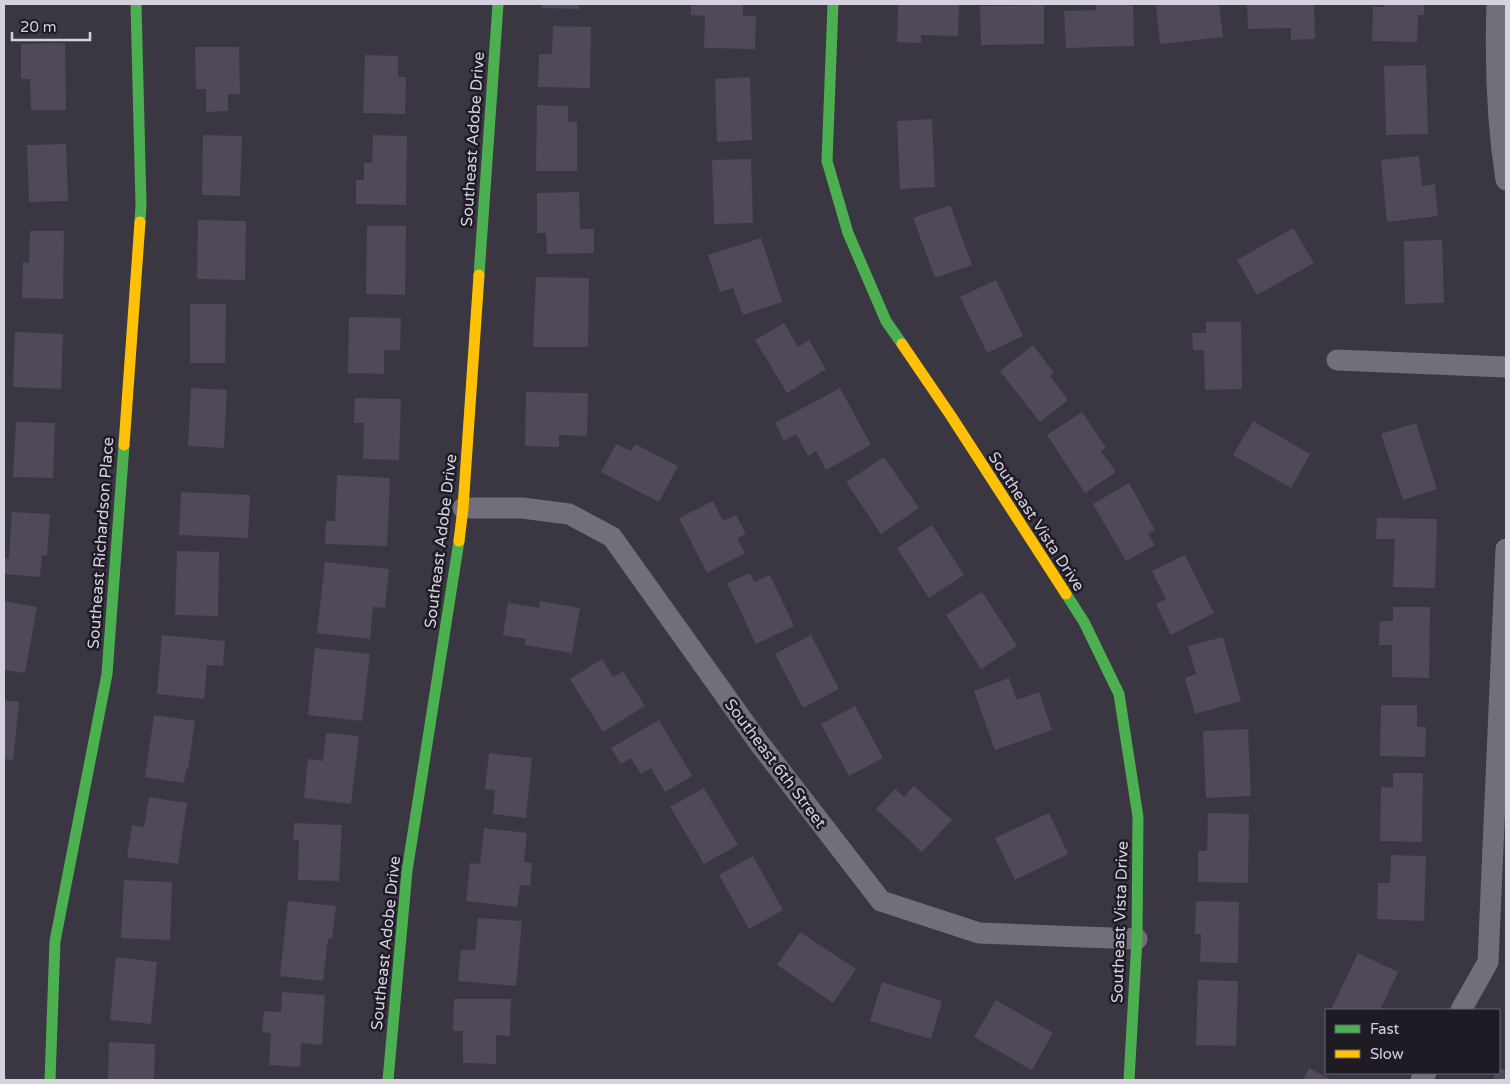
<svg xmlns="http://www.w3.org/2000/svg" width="1510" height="1084" viewBox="0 0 1510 1084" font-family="'Varela Round',sans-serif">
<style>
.building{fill:#4f4959}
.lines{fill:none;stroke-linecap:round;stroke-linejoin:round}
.street{stroke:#736f7a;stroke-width:21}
.fast{stroke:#4caf50;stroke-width:11}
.slow{stroke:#ffc107;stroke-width:11}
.labels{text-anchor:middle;stroke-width:5;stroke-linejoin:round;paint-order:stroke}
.street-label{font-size:16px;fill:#d5d1df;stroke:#1e1b25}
</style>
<rect width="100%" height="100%" fill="#3a3642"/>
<!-- building -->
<g class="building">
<path d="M542,4H579V9L542,8Z"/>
<path d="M691,4H743V16H756L755,49L704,48L705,16L691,15Z"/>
<path d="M898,4H959L958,36L921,35V43L897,42Z"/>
<path d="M1096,4H1133L1134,46L1066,48L1064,11L1096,10Z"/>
<path d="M1156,4H1219L1223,37L1160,44Z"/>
<path d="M1247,4H1314L1315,39L1291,40V28L1248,29Z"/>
<path d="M1384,4H1424V15H1418L1417,42L1372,41L1373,7H1384Z"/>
<path d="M1044,5V44L981,45L980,6Z"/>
<path d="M553,26L591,27L590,88L538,87L539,54H552Z"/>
<path d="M65,43L66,110H31L30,79H21V44Z"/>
<path d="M195,47H239L240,94H228V111L206,112V89H196Z"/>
<path d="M365,55L398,56V77H406L405,114L363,113Z"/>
<path d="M1426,65L1428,134L1386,135L1384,66Z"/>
<path d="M750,77L752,140L717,142L715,79Z"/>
<path d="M537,105L568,106V122H577V171H536Z"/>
<path d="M932,119L935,187L900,189L897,121Z"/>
<path d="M203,135L242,136L240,196L202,195Z"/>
<path d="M373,135L407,136L406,205L356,204V180H364V163H372Z"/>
<path d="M66,144L68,201L29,202L27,145Z"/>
<path d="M1419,156L1422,186L1435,184L1438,216L1387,222L1381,160Z"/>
<path d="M751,159L753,223L714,224L712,160Z"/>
<path d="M579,192L580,229H594V253L547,254L546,233H537V193Z"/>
<path d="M950,205L972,265L935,278L913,218Z"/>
<path d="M198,220L246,221L245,280L197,279Z"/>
<path d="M367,226H406L405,295L366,294Z"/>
<path d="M1293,228L1314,263L1257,295L1237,260Z"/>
<path d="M30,231H64L63,299L22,298L23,262L29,263Z"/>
<path d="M761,238L782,302L743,315L733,288L720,292L708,255Z"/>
<path d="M1442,240L1444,303L1405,304L1404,241Z"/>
<path d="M536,277L589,278L588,347H533Z"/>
<path d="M996,280L1023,336L987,353L960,297Z"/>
<path d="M190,304H226L225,363H190Z"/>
<path d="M349,317L401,318L400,350H384V374L348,373Z"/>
<path d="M1206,322H1241L1242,389L1205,390L1204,350H1193L1192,333H1206Z"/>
<path d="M784,323L798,347L809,340L826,369L787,393L755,340Z"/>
<path d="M15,332L63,334L61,389L13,387Z"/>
<path d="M1033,345L1054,373L1050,376L1068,400L1040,422L1000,371Z"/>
<path d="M191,388L227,390L224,448L188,446Z"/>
<path d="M840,388L871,445L826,470L816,451L808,456L796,434L784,441L775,423Z"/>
<path d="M526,392L588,393L587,436L559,435V447L525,446Z"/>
<path d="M355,398L401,399L399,460L363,459L364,423H354Z"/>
<path d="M1082,412L1106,448L1101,451L1116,472L1085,493L1047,435Z"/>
<path d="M1253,421L1310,454L1291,488L1233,455Z"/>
<path d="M16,422L55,423L53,478L13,477Z"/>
<path d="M1416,423L1437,489L1403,500L1381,434Z"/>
<path d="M616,444L631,451L635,444L678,466L659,502L601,472Z"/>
<path d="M884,457L919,508L881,534L846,482Z"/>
<path d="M337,475L390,478L387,546L325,544L326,521H335Z"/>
<path d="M1129,483L1155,530L1148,534L1155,545L1126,561L1093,504Z"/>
<path d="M181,492L250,495L248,538L179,535Z"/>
<path d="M713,501L723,521L736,515L746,534L737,538L745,553L707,573L679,518Z"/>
<path d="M12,512L50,514L47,556L42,555L40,577L4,574V559H9Z"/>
<path d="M1377,518L1437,519L1435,588L1393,587L1395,539H1376Z"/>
<path d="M932,525L964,575L929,598L897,548Z"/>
<path d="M177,551L219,552L218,616L175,615Z"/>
<path d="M1185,555L1214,613L1171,635L1156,604L1166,599L1152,571Z"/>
<path d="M325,562L389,569L385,608L373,607L370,639L317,633Z"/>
<path d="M750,573L754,582L770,575L794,626L756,644L727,583Z"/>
<path d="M982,592L1017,646L981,669L946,615Z"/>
<path d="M4,601L37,607L25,673L4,670Z"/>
<path d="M540,601L580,608L572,653L525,645L526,639L503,635L508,603L539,608Z"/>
<path d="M1393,607H1430L1429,678L1392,677V645H1379L1380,621H1393Z"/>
<path d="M162,635L225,641L223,666L207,665L204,699L157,694Z"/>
<path d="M811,635L839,689L803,708L775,654Z"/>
<path d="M1223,637L1241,701L1195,714L1185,678L1196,674L1188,646Z"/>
<path d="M315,648L370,654L362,721L308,715Z"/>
<path d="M602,659L613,677L623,671L645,706L603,732L570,679Z"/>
<path d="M1009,678L1017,700L1039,692L1052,730L995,750L974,691Z"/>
<path d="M4,700L19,702L13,760L4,759Z"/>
<path d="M1381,705H1417V727H1426L1425,757L1380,756Z"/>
<path d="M855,706L883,758L849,776L821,724Z"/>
<path d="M154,715L195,721L188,769H186L184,783L145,777Z"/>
<path d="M659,720L692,776L665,792L651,768L641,774L631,758L621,764L611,748Z"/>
<path d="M1248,729L1251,796L1206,798L1203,731Z"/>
<path d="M326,733L359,736L351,804L304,798L308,759L323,761Z"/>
<path d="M489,753L532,758L526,818L493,814L495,790L485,789Z"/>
<path d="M1393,773H1423L1422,842L1380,841L1381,787L1393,788Z"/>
<path d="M914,786L952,820L922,852L876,809L895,789L904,797Z"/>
<path d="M704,788L738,845L704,864L670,807Z"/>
<path d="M149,797L187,803L178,864L127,857L132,825L144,827Z"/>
<path d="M1049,813L1068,854L1015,880L995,838Z"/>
<path d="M1208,813L1249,814L1248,883L1198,882V851H1207Z"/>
<path d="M294,823L342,825L339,881L298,880L299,840H293Z"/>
<path d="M484,828L527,833L524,862L532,863L530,886L520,885L517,907L466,901L470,863L480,864Z"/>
<path d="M1391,855L1426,856L1424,921L1377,919L1378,883H1390Z"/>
<path d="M753,856L783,910L749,929L719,875Z"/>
<path d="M124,880L172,882L170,940L121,938Z"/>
<path d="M288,901L336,906L332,939H328L323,981L280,976Z"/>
<path d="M1196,901L1239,902L1238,963L1200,962L1201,934H1195Z"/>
<path d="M478,918L522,921L516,986L458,981L461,950H475Z"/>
<path d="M800,932L856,969L833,1003L777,965Z"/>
<path d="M1358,953L1398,972L1380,1010H1331Z"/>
<path d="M116,957L157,962L151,1024L110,1020Z"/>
<path d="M1198,980L1238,981L1236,1046L1196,1045Z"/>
<path d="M882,982L942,1001L931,1039L870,1021Z"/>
<path d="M282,992L325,995L322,1045L301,1043L300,1067L269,1065L271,1033L262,1032L264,1011L281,1012Z"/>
<path d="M454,999H511L510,1036L496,1035V1064L463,1063V1031H453Z"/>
<path d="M996,1000L1053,1033L1032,1070L974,1037Z"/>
<path d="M109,1042L155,1044L154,1080H108Z"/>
<path d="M1499,1067L1506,1071V1080H1492L1496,1073H1499Z"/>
<path d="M1309,1068L1332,1080H1303Z"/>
</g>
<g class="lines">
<!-- street -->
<g class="street">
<path d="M1497,4C1495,62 1497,122 1506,180"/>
<path d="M1337,360L1506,367"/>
<path d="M463,508H522L569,514L612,537L759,743L881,901L979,933L1137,939"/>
<path d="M1461,1010L1488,962L1506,549"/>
<path d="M1421,1080L1426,1073"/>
</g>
<!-- fast -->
<g class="fast">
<path d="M136,4L141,205L140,222"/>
<path d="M833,4L827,161L848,233L886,321L902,344"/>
<path d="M479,275L498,4"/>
<path d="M1066,594L1084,622L1119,694L1138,817L1137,939L1129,1080"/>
<path d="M50,1080L55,941L107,674L124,445"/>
<path d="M388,1080L407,871L459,541"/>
</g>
<!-- slow -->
<g class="slow">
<path d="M902,344L951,416L1066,594"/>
<path d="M124,445L140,222"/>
<path d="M459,541L463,508L479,275"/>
</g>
</g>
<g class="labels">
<!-- street labels -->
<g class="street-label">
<text transform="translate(472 139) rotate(-86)" y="6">Southeast Adobe Drive</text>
<text transform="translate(1037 521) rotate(57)" y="6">Southeast Vista Drive</text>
<text transform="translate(440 541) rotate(-83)" y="6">Southeast Adobe Drive</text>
<text transform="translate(100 543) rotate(-86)" y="6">Southeast Richardson Place</text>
<text transform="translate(776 763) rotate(53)" y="6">Southeast 6th Street</text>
<text transform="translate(1119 922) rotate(-88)" y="6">Southeast Vista Drive</text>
<text transform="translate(385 943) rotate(-84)" y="6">Southeast Adobe Drive</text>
</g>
</g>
<!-- border -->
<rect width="1510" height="1084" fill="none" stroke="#d5d1df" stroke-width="10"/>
<!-- legend -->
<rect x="1325" y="1009" width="175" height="65" fill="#1e1b25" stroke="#67646f"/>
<rect x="1335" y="1025" width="25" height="8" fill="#4caf50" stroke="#67646f"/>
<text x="1370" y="1034" font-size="15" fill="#d5d1df">Fast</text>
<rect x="1335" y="1050" width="25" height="8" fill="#ffc107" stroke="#67646f"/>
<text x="1370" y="1059" font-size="15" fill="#d5d1df">Slow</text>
<!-- scale -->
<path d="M12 32v8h78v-8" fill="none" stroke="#d5d1df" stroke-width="2.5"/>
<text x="20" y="32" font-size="15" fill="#d5d1df" stroke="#1e1b25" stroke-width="4" paint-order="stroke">20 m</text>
</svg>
